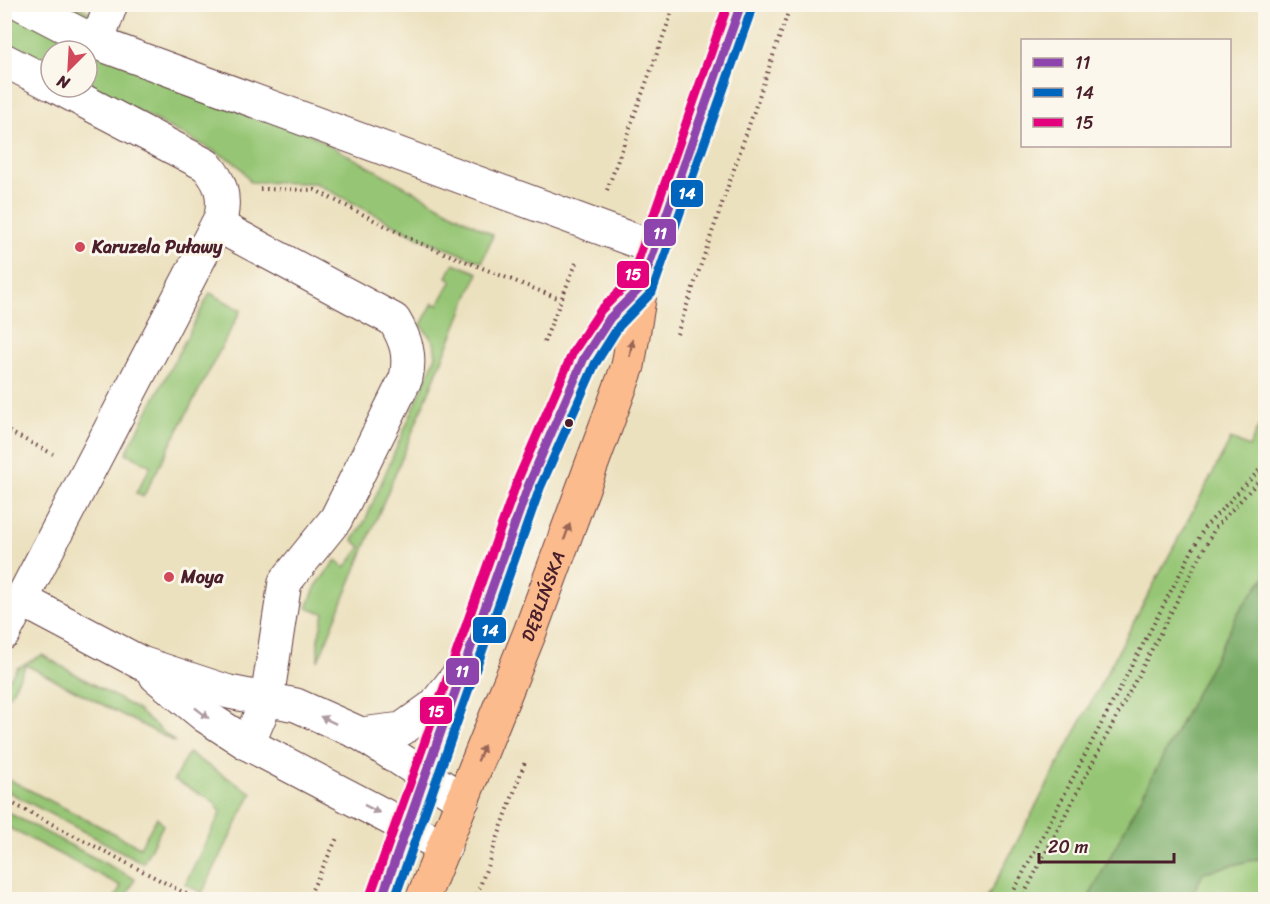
<svg xmlns="http://www.w3.org/2000/svg" width="1270" height="904" viewBox="0 0 1270 904" font-family="Sriracha,sans-serif">
<style>
.green{fill:#96c675;stroke:#707250;stroke-width:1.5}
.forest{fill:#78ab66;stroke:#616548;stroke-width:1.5}
.lines{fill:none;stroke-linecap:round;stroke-linejoin:round}
.minor-casing{stroke:#623c41;stroke-width:35}
.major-casing{stroke:#623c41;stroke-width:35}
.path{stroke:#623c41;stroke-width:4;stroke-dasharray:1.5 4.5;stroke-linecap:butt}
.minor{stroke:#fff;stroke-width:33}
.major{stroke:#fbbb8d;stroke-width:33}
.bus-1-casing{stroke:#fbf7ec;stroke-width:14}
.bus-2-casing{stroke:#fbf7ec;stroke-width:14}
.bus-3-casing{stroke:#fbf7ec;stroke-width:14}
.bus-1{stroke:#8e44ad;stroke-width:9}
.bus-2{stroke:#0065bd;stroke-width:9}
.bus-3{stroke:#e5007d;stroke-width:9}
.oneway{fill:#9a6557}
.oneway2{fill:#ae9aa0}
.poi-dot{fill:#d1495b;stroke:#fbf7ec;stroke-width:2}
.bus-dot{fill:#4a1f2b;stroke:#fbf7ec;stroke-width:2}
.labels{text-anchor:middle;stroke-width:6;stroke-linejoin:round;paint-order:stroke}
.poi-label{font-size:18px;font-weight:bold;fill:#4a1f2b;stroke:#fbf7ec;text-anchor:start}
.street-label{font-size:18px;fill:#4a1f2b;stroke:#fbf7ec}
.line-badge{stroke:#fbf7ec;stroke-width:2}
.badge-label{font-size:16px;text-anchor:middle;font-weight:bold;fill:#fff}
</style>
<rect width="100%" height="100%" fill="#fbf7ec"/>
<filter id="ink" filterUnits="userSpaceOnUse"><feTurbulence type="fractalNoise" baseFrequency=".0167" numOctaves="2"/><feDisplacementMap in="SourceGraphic" scale="12" xChannelSelector="R" yChannelSelector="G"/><feConvolveMatrix kernelMatrix="1 2 1 2 8 2 1 2 1" color-interpolation-filters="sRGB"/></filter>
<filter id="wash" filterUnits="userSpaceOnUse"><feTurbulence type="fractalNoise" baseFrequency=".008" numOctaves="4" result="noise"/><feDisplacementMap in="SourceGraphic" scale="24" xChannelSelector="R" yChannelSelector="G"/><feGaussianBlur stdDeviation="1.35" result="paint"/><feColorMatrix in="noise" values="0 0 0 0 0 0 0 0 0 0 0 0 0 0 0 0 0 1.4 0 .05"/><feComposite in="paint" operator="in"/></filter>
<g filter="url(#wash)">
<rect width="100%" height="100%" fill="#ece1bf"/>
<!-- green -->
<g class="green">
<path d="M4,5H76L493,235L482,262L420,238L315,183L250,182L242,169L231,160L87,84V51H51V66L5,41Z"/>
<path d="M454,263L478,273L318,661V639L324,613L307,608L316,586L336,560L345,568L361,547L353,540L365,521L436,356L434,342L421,325L433,303L438,305L452,280L447,277Z"/>
<path d="M210,293L241,310L143,497L136,493L151,466L126,453Z"/>
<path d="M1265,413V577L1241,608L1088,899L986,900L1231,439L1249,447Z"/>
<path d="M42,655L135,708L175,742L26,665L10,695L5,692V685L17,668Z"/>
<path d="M188,753L252,793L202,893L185,884L221,812L213,801L174,780Z"/>
<path d="M4,777L140,847L157,817L163,825L143,863L5,790Z"/>
<path d="M5,811L135,879L125,899H114L121,886L5,826Z"/>
<path d="M1265,857V899L1189,900L1204,872Z"/>
</g>
<!-- forest -->
<path class="forest" d="M1265,577V857L1204,872L1189,899H1088L1241,608Z"/>
</g>
<g filter="url(#ink)">
<g class="lines">
<defs>
<g id="minor">
<path d="M22,4L97,43L655,248"/>
<path d="M97,43L111,4"/>
<path d="M4,60L51,84"/>
<path d="M217,225L394,320C406,340 411,355 406,378L336,519L285,582L267,699L248,744"/>
<path d="M22,600L141,663L229,692L296,705L361,734L402,729L434,706L460,673"/>
<path d="M4,633L221,217C225,195 221,182 206,165L57,87"/>
<path d="M156,676L205,716L248,744L445,847"/>
<path d="M361,734L463,800"/>
</g>
<g id="major">
<path d="M381,900L529,484L584,358L610,318L641,287"/>
<path id="s1" d="M422,900L530,632L628,366L641,287L741,4"/>
</g>
</defs>
<!-- minor casing -->
<use href="#minor" class="minor-casing"/>
<!-- major casing -->
<use href="#major" class="major-casing"/>
<!-- path -->
<g class="path">
<path d="M260,189L315,190L417,242L560,299"/>
<path d="M607,190L675,4"/>
<path d="M677,334L791,4"/>
<path d="M544,342L576,263"/>
<path d="M4,429L53,454"/>
<path d="M4,799L198,900"/>
<path d="M307,900L338,836"/>
<path d="M475,900L526,759"/>
<path d="M1009,900L1204,528L1266,463"/>
<path d="M1021,900L1215,528L1266,473"/>
</g>
<!-- minor -->
<use href="#minor" class="minor"/>
<!-- major -->
<use href="#major" class="major"/>
<defs>
<path id="bus-1" d="M381,900L529,484L584,358L610,318L641,287L741,4"/>
<path id="bus-2" d="M394,900L540,488L595,364L619,326L652,292L752,8"/>
<path id="bus-3" d="M370,896L518,479L573,352L601,310L631,280L728,4"/>
</defs>
<!-- bus-1 casing -->
<use href="#bus-1" class="bus-1-casing"/>
<!-- bus-2 casing -->
<use href="#bus-2" class="bus-2-casing"/>
<!-- bus-3 casing -->
<use href="#bus-3" class="bus-3-casing"/>
<!-- bus-1 -->
<use href="#bus-1" class="bus-1"/>
<!-- bus-2 -->
<use href="#bus-2" class="bus-2"/>
<!-- bus-3 -->
<use href="#bus-3" class="bus-3"/>
</g>
<!-- one-way arrows -->
<defs><path id="oneway-solid" d="M-6-.8H1V-3.2L6.5 0L1 3.2V.8H-6Z" transform="scale(1.5)"/></defs>
<g class="oneway">
<use href="#oneway-solid" transform="translate(631 348) rotate(-81)"/>
<use href="#oneway-solid" transform="translate(567 532) rotate(-70)"/>
<use href="#oneway-solid" transform="translate(481 753) rotate(-68)"/>
</g>
<g class="oneway2">
<use href="#oneway-solid" transform="translate(202 713) rotate(38)"/>
<use href="#oneway-solid" transform="translate(328 720) rotate(-155)"/>
<use href="#oneway-solid" transform="translate(372 809) rotate(27)"/>
</g>
</g>
<!-- markers -->
<g class="poi-dot">
<circle cx="80" cy="247" r="6"/>
<circle cx="169" cy="577" r="6"/>
</g>
<circle class="bus-dot" cx="569" cy="423" r="5"/>
<g class="labels">
<!-- poi labels -->
<g class="poi-label">
<text x="92" y="253">Karuzela Puławy</text>
<text x="181" y="583">Moya</text>
</g>
<!-- street labels -->
<g class="street-label">
<text dy="6" stroke="none"><textPath href="#s1" startOffset="327">DĘBLIŃSKA</textPath></text>
</g>
</g>
<g class="line-badge">
<rect x="670" y="179" width="34" height="29" rx="6" fill="#0065bd"/>
<rect x="643" y="218" width="34" height="29" rx="6" fill="#8e44ad"/>
<rect x="616" y="260" width="34" height="29" rx="6" fill="#e5007d"/>
<rect x="472" y="616" width="35" height="28" rx="6" fill="#0065bd"/>
<rect x="445" y="657" width="35" height="29" rx="6" fill="#8e44ad"/>
<rect x="419" y="696" width="34" height="29" rx="6" fill="#e5007d"/>
</g>
<g class="badge-label">
<text x="687" y="199">14</text>
<text x="660" y="239">11</text>
<text x="633" y="280">15</text>
<text x="490" y="636">14</text>
<text x="462" y="677">11</text>
<text x="436" y="717">15</text>
</g>
<!-- margin -->
<rect width="1270" height="904" fill="none" stroke="#fbf7ec" stroke-width="24"/>
<!-- legend -->
<rect x="1021" y="39" width="210" height="108" fill="#fbf7ec" stroke="#b4a19f" stroke-width="1.5"/>
<rect x="1033" y="58" width="30" height="9" fill="#8e44ad" stroke="#b4a19f" stroke-width="1.5"/>
<text x="1075" y="69" font-size="18" fill="#4a1f2b">11</text>
<rect x="1033" y="88" width="30" height="9" fill="#0065bd" stroke="#b4a19f" stroke-width="1.5"/>
<text x="1075" y="99" font-size="18" fill="#4a1f2b">14</text>
<rect x="1033" y="118" width="30" height="9" fill="#e5007d" stroke="#b4a19f" stroke-width="1.5"/>
<text x="1075" y="129" font-size="18" fill="#4a1f2b">15</text>
<!-- north arrow -->
<g transform="translate(69 69) rotate(204)"><circle r="28" fill="#fbf7ec" stroke="#b4a19f" stroke-width="1.5"/>
<path d="M0-4.5L10 22L0 15L-10 22Z" fill="#d1495b"/>
<text y="-9" font-size="16" font-weight="bold" text-anchor="middle" fill="#4a1f2b">N</text>
</g>
<!-- scale -->
<path d="M1039 853v9h135v-9" fill="none" stroke="#4a1f2b" stroke-width="3"/>
<text x="1048" y="853" font-size="18" fill="#4a1f2b" stroke="#fbf7ec" stroke-width="4.5" paint-order="stroke">20 m</text>
</svg>
